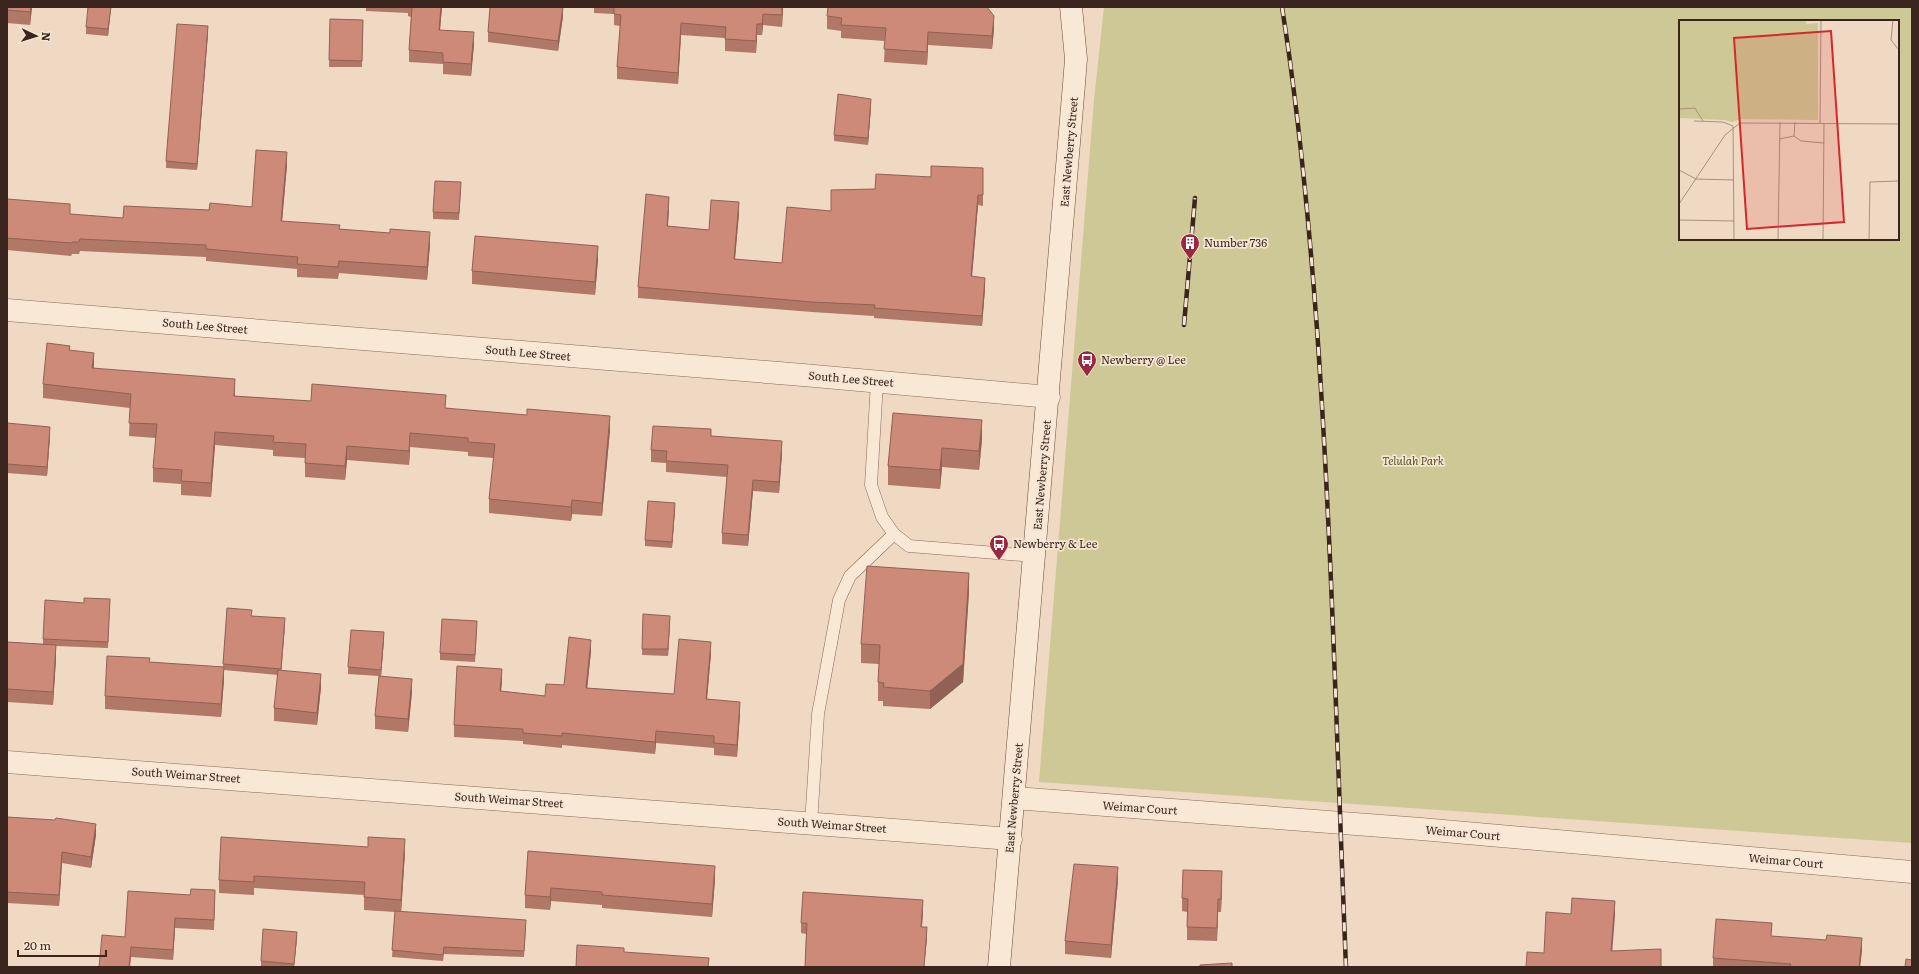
<svg xmlns="http://www.w3.org/2000/svg" width="1919" height="974" viewBox="0 0 1919 974" font-family="Literata,serif">
<style>
.green{fill:#cdc896;fill-rule:evenodd}
.lines{fill:none;stroke-linecap:round;stroke-linejoin:round}
.lane-casing{stroke:#896959;stroke-width:13}
.street-casing{stroke:#896959;stroke-width:23}
.secondary-casing{stroke:#6b4a3c;stroke-width:23}
.lane{stroke:#f9e8d6;stroke-width:12}
.street{stroke:#f9e8d6;stroke-width:22}
.secondary{stroke:#f9e8d6;stroke-width:22}
.rail-casing{stroke:#39251e;stroke-width:4.5}
.rail{stroke:#f6e5d2;stroke-width:3;stroke-dasharray:9;stroke-linecap:butt}
.wall{fill:#b17767}
.shaded-wall{fill:#906154}
.building{fill:#ce8a78;stroke:#906154}
.labels{text-anchor:middle;stroke-width:3.5;stroke-linejoin:round;paint-order:stroke}
.street-label{font-size:11px;fill:#39251e;stroke:#f6e5d2}
.poi-label{font-size:11px;fill:#39251e;stroke:#f6e5d2;text-anchor:start}
.park-label{font-size:11px;font-style:italic;fill:#535624;stroke:#f6e5d2}
.inset-road{fill:none;stroke:#a69181;stroke-width:1}
.view{fill:#d62828;fill-opacity:0.15;stroke:#d62828;stroke-width:2}
.inset-edge{fill:none;stroke:#39251e;stroke-width:2}
</style>
<rect width="100%" height="100%" fill="#efd9c3"/>
<!-- green -->
<path class="green" d="M1104,7H1912V843L1039,782L1094,100ZM1680,21H1898V239H1680Z"/>
<g class="lines">
<defs>
<g id="lane">
<path d="M877,382L871,485L882,517L894,534L909,546L1035,556"/>
<path d="M811,824L818,714L839,600L850,576L894,534"/>
</g>
<g id="street">
<path d="M7,310L803,375L1049,397"/>
<path d="M7,762L1011,839"/>
<path d="M1014,798L1421,829L1912,872"/>
</g>
<path id="secondary" d="M999,967L1074,84L1076,59L1071,7"/>
</defs>
<!-- lane casing -->
<use href="#lane" class="lane-casing"/>
<!-- street casing -->
<use href="#street" class="street-casing"/>
<!-- secondary casing -->
<use href="#secondary" class="secondary-casing"/>
<!-- lane -->
<use href="#lane" class="lane"/>
<!-- street -->
<use href="#street" class="street"/>
<!-- secondary -->
<use href="#secondary" class="secondary"/>
<defs>
<g id="rail">
<path d="M1282,7C1299,114 1309,222 1317,329C1332,541 1337,754 1346,967"/>
<path d="M1184,325L1195,198"/>
</g>
</defs>
<!-- rail casing -->
<use href="#rail" class="rail-casing"/>
<!-- rail -->
<use href="#rail" class="rail"/>
</g>
<!-- wall -->
<g class="wall">
<path d="M7,7H32L30,25L7,23Z"/>
<path d="M111,7L108,36L86,34V27Z"/>
<path d="M366,7H442L440,30L474,44L471,76L443,74V64L409,62V50L411,17L408,16V13L366,11Z"/>
<path d="M594,7H783L782,27L763,25L762,35H757L756,53L725,51V38L681,35L678,84L617,79V67L620,26L614,25V14L594,13Z"/>
<path d="M563,16L558,51L488,42V32Z"/>
<path d="M827,16L994,29L992,49L928,45L927,65L884,62L885,41L841,38V31L827,29Z"/>
<path d="M330,19L363,20L362,67H329Z"/>
<path d="M208,33L197,170L166,168V161Z"/>
<path d="M871,106L868,145L834,141V135Z"/>
<path d="M287,165L282,221L340,229L430,244L427,280L339,273L338,279L297,277V269L206,261V257L80,251L79,254H72L71,256L7,250V199L70,214L123,218L252,207Z"/>
<path d="M983,179V206L978,205L972,277L985,288L982,326L874,318V316L812,312L638,298V287L669,208L668,226L709,230L739,213L735,259L782,263L831,211L875,189Z"/>
<path d="M461,188L459,220L433,219V212Z"/>
<path d="M598,259L595,295L472,284V271Z"/>
<path d="M70,350L94,368L235,393V396L311,401L446,408L610,430L602,516L572,514L571,521L489,513V499L494,458L468,456V452L410,447L409,465L347,460L345,480L305,477V458L273,456V450L215,445L211,497L181,495V484L153,482V468L156,438L129,436L130,408L43,398V384Z"/>
<path d="M893,413L982,439L979,470L942,467L940,489L888,485V466Z"/>
<path d="M7,423L50,436L47,476L7,473Z"/>
<path d="M711,436L782,453L779,493L753,491L748,546L722,544V533L727,477L666,472V463L651,462V450Z"/>
<path d="M675,509L672,548L645,546V540Z"/>
<path d="M969,592L963,682L930,709L883,706V701H878V682L879,664L861,663V644Z"/>
<path d="M110,599L108,648L56,646V658L53,705L7,702V642L43,644V639L84,603Z"/>
<path d="M227,608L252,616L285,625L281,670L321,687L317,725L274,721V708L278,675L224,670V680L221,717L105,709V696L150,662L223,667Z"/>
<path d="M643,614L670,623L668,656L642,655Z"/>
<path d="M477,628L475,662L440,660V653Z"/>
<path d="M384,639L381,676L412,692L408,732L375,729V716L379,676L348,674V667Z"/>
<path d="M591,651L587,688L674,694L711,653L707,699L740,713L737,757L714,755V748L656,743L655,754L562,745V748L523,744V741L454,737V725L502,681L501,691L545,696L564,685Z"/>
<path d="M7,817L96,835L91,868L62,863L59,906L7,903Z"/>
<path d="M528,851L715,879L712,917L602,908V905L551,901L550,910L525,908V895Z"/>
<path d="M405,852L401,912L526,927L524,957L444,954L443,961L392,957L395,912L364,910V895L254,888V895L219,893V880Z"/>
<path d="M1118,880L1111,958L1065,954V941Z"/>
<path d="M1222,884L1221,912H1218L1217,941L1187,940V912L1182,911V898Z"/>
<path d="M215,900L214,930L175,928L173,960L131,957L125,937Z"/>
<path d="M923,911L922,927L927,938L924,967H805L806,934L801,933V923Z"/>
<path d="M1772,936L1862,950L1860,967H1713V958Z"/>
<path d="M297,938L294,967H261V961Z"/>
</g>
<!-- shaded-wall -->
<g class="shaded-wall">
<path d="M31,7H32L30,25V12Z"/>
<path d="M111,7L108,36V29Z"/>
<path d="M441,7H442L439,41V30Z"/>
<path d="M563,7V16L558,51V41Z"/>
<path d="M782,7H783L782,27Z"/>
<path d="M763,14V25L762,35V24Z"/>
<path d="M994,16V29L992,49V36Z"/>
<path d="M681,23V35L678,84V73Z"/>
<path d="M757,24V35L756,53V41Z"/>
<path d="M208,26V33L197,170V164Z"/>
<path d="M474,32V44L471,76V64Z"/>
<path d="M928,32V45L927,65V52Z"/>
<path d="M871,99V106L868,145V138Z"/>
<path d="M287,152V165L281,233V221Z"/>
<path d="M978,195V205L971,287V276Z"/>
<path d="M669,197V208L667,237V226Z"/>
<path d="M739,202V213L734,270V259Z"/>
<path d="M430,232V244L427,280V267Z"/>
<path d="M598,246V259L595,295V282Z"/>
<path d="M985,278V288L982,326V316Z"/>
<path d="M94,353V366L92,382V368Z"/>
<path d="M235,379V393L234,410V396Z"/>
<path d="M610,416V430L602,516V503Z"/>
<path d="M982,420V439L979,470V451Z"/>
<path d="M50,427V436L47,476V467Z"/>
<path d="M215,432V445L211,497V483Z"/>
<path d="M410,433V447L409,465V451Z"/>
<path d="M782,441V453L779,493V482Z"/>
<path d="M347,446V460L345,480V466Z"/>
<path d="M942,448V467L940,489V470Z"/>
<path d="M753,480V491L748,546V535Z"/>
<path d="M572,500V514L571,521V507Z"/>
<path d="M675,503V509L672,548V542Z"/>
<path d="M969,573V592L963,682L930,709V691Z"/>
<path d="M670,616V623L668,656V649Z"/>
<path d="M285,618V625L281,675V669Z"/>
<path d="M384,632V639L381,676V670Z"/>
<path d="M591,640V651L586,700V688Z"/>
<path d="M711,642V653L706,711V699Z"/>
<path d="M56,645V658L53,705V692Z"/>
<path d="M224,667V680L221,717V704Z"/>
<path d="M502,669V681L500,703V691Z"/>
<path d="M321,674V687L317,725V713Z"/>
<path d="M412,679V692L408,732V719Z"/>
<path d="M740,702V713L737,757V745Z"/>
<path d="M656,731V743L655,754V742Z"/>
<path d="M96,824V835L91,868V857Z"/>
<path d="M405,839V852L401,913V900Z"/>
<path d="M62,852V863L59,906V895Z"/>
<path d="M715,866V879L712,917V904Z"/>
<path d="M1118,867V880L1111,958V945Z"/>
<path d="M1222,871V884L1221,912V899Z"/>
<path d="M551,888V901L550,910V897Z"/>
<path d="M1218,899V912L1217,941V928Z"/>
<path d="M923,900V911L921,938V927Z"/>
<path d="M1615,901V916L1611,967V951Z"/>
<path d="M175,918V928L173,960V950Z"/>
<path d="M927,927V938L924,967Z"/>
<path d="M297,932V938L294,967V964Z"/>
<path d="M1862,938V950L1860,967H1859Z"/>
<path d="M131,947V957L130,967H129Z"/>
</g>
<!-- building -->
<g class="building">
<path d="M7,7H31L30,12L7,10Z"/>
<path d="M88,7H111L108,29L86,27Z"/>
<path d="M412,7H441L439,30L474,32L471,64L443,62V53L409,50Z"/>
<path d="M490,7H563L558,41L488,32Z"/>
<path d="M614,7H782V15L763,14L762,24H757L756,41L725,39L726,27L681,23L678,73L617,67L621,15L614,14Z"/>
<path d="M828,7H987L994,16L992,36L928,32L927,52L884,49L886,28L841,25L842,18L827,16Z"/>
<path d="M330,19L363,20L362,61L329,60Z"/>
<path d="M177,24L208,26L197,164L166,161Z"/>
<path d="M838,94L871,99L868,138L834,135Z"/>
<path d="M256,150L287,152L281,221L340,225L339,229L390,233V229L430,232L427,267L339,261L338,267L297,264L298,257L206,249V245L80,239L79,242H72L71,243L7,238V199L70,204V214L123,218L124,206L209,210L210,203L252,207Z"/>
<path d="M931,166L983,168V195H978L971,276L985,278L982,316L874,308L875,305L812,302L638,287L646,194L669,197L667,226L709,230L711,200L739,202L734,259L782,263L787,207L831,211V190L875,189L876,174L931,177Z"/>
<path d="M435,181L461,182L459,213L433,212Z"/>
<path d="M475,236L598,246L595,282L472,271Z"/>
<path d="M47,343L70,346L69,350L94,353L92,368L235,379L234,396L311,401L312,384L446,395L445,408L527,415V409L610,416L602,503L572,500L571,507L489,499L495,444L468,442V438L410,433L409,451L347,446L345,466L305,463L306,444L273,442L274,436L215,432L211,483L181,481L182,470L153,468L157,424L129,423L131,394L43,384Z"/>
<path d="M893,413L982,420L979,451L942,448L940,470L888,466Z"/>
<path d="M7,423L50,427L47,467L7,464Z"/>
<path d="M653,426L711,429V436L782,441L779,482L753,480L748,535L722,533L728,465L666,461L667,451L651,450Z"/>
<path d="M648,501L675,503L672,542L645,540Z"/>
<path d="M867,566L969,573L963,664L930,691L883,687L884,683L878,682L880,645L861,644Z"/>
<path d="M84,598L110,599L108,642L43,639L45,600L84,603Z"/>
<path d="M227,608L252,610L251,616L285,618L281,669L223,664Z"/>
<path d="M643,614L670,616L668,649H642Z"/>
<path d="M442,619L477,621L475,655L440,653Z"/>
<path d="M351,630L384,632L381,670L348,667Z"/>
<path d="M569,637L591,640L586,688L674,694L679,639L711,642L706,699L740,702L737,745L714,743V736L656,731L655,742L562,733V736L523,733V729L454,725L457,666L502,669L500,691L545,696L546,684L564,685Z"/>
<path d="M7,642L56,645L53,692L7,689Z"/>
<path d="M107,656L150,658L149,662L224,667L221,704L105,696Z"/>
<path d="M278,670L321,674L317,713L274,708Z"/>
<path d="M379,676L412,679L408,719L375,716Z"/>
<path d="M7,817L55,820L56,818L96,824L91,857L62,852L59,895L7,892Z"/>
<path d="M221,837L368,847V837L405,839L401,900L364,897L365,882L254,876V882L219,880Z"/>
<path d="M528,851L715,866L712,904L602,895V892L551,888L550,897L525,895Z"/>
<path d="M1074,864L1118,867L1111,945L1065,941Z"/>
<path d="M1183,870L1222,871L1221,899H1218L1217,928L1187,927L1188,899L1182,898Z"/>
<path d="M191,889L215,890L214,920L175,918L173,950L131,947L129,967H99L102,935L125,937L128,891L190,895Z"/>
<path d="M803,892L923,900L921,927H927L924,967H805L807,923H801Z"/>
<path d="M1572,898L1615,901L1611,951L1661,949V967H1526L1527,952L1544,953L1546,912L1571,914Z"/>
<path d="M395,911L526,920L524,951L444,947L443,955L392,950Z"/>
<path d="M1716,919L1772,923L1771,936L1826,940L1827,935L1862,938L1859,967H1790L1791,964L1713,958Z"/>
<path d="M263,929L297,932L294,964L261,961Z"/>
<path d="M577,945L624,948V952L709,958L708,967H576Z"/>
<path d="M1906,959L1912,960V967H1905Z"/>
<path d="M1232,963V967H1200V965Z"/>
</g>
<!-- icons -->
<defs>
<symbol id="building-pin" viewBox="-11 -11 22 30"><path d="M0 17L-7.5 6A9.5 9.5 0 1 1 7.5 6Z" fill="#992840" stroke="#f6e5d2"/><path d="M-4-6H4V6H1V3H-1V6H-4ZM-2.5-4.3h1.7v1.8h-1.7ZM.8-4.3h1.7v1.8H.8ZM-2.5-1h1.7V.8h-1.7ZM.8-1h1.7V.8H.8Z" fill="#fff"/></symbol>
<symbol id="bus-pin" viewBox="-11 -11 22 30"><path d="M0 17L-7.5 6A9.5 9.5 0 1 1 7.5 6Z" fill="#992840" stroke="#f6e5d2"/><path d="M-5-6H5V4H4V6H2V4H-2V6H-4V4H-5ZM-3.5-4V0h7V-4ZM-3.5 1.2v1.5H-2V1.2ZM2 1.2v1.5H3.5V1.2Z" fill="#fff"/></symbol>
</defs>
<g fill-rule="evenodd">
<use href="#building-pin" x="1179" y="232" width="22" height="30"/>
<use href="#bus-pin" x="1076" y="349" width="22" height="30"/>
<use href="#bus-pin" x="988" y="533" width="22" height="30"/>
</g>
<g class="labels">
<!-- street labels -->
<g class="street-label">
<text transform="translate(1069 152) rotate(-85)" y="4">East Newberry Street</text>
<text transform="translate(205 326) rotate(5)" y="4">South Lee Street</text>
<text transform="translate(528 353) rotate(5)" y="4">South Lee Street</text>
<text transform="translate(851 379) rotate(5)" y="4">South Lee Street</text>
<text transform="translate(1042 475) rotate(-85)" y="4">East Newberry Street</text>
<text transform="translate(186 775) rotate(4)" y="4">South Weimar Street</text>
<text transform="translate(1014 798) rotate(-85)" y="4">East Newberry Street</text>
<text transform="translate(509 800) rotate(4)" y="4">South Weimar Street</text>
<text transform="translate(1140 808) rotate(4)" y="4">Weimar Court</text>
<text transform="translate(832 825) rotate(4)" y="4">South Weimar Street</text>
<text transform="translate(1463 833) rotate(5)" y="4">Weimar Court</text>
<text transform="translate(1786 861) rotate(5)" y="4">Weimar Court</text>
</g>
<!-- poi labels -->
<g class="poi-label">
<text x="1204" y="247">Number 736</text>
<text x="1101" y="364">Newberry @ Lee</text>
<text x="1013" y="548">Newberry &amp; Lee</text>
</g>
<!-- park labels -->
<g class="park-label">
<text x="1413" y="465">Telulah Park</text>
</g>
</g>
<!-- overview -->
<g transform="translate(1679 20)">
<rect width="220" height="220" fill="#efd9c3"/>
<path d="M0,0H127V4L139,3V100L62,99L53,102L46,100L0,98Z" fill="#cdc896"/>
<path class="inset-road" d="M214,0L212,20L220,30M0,89L16,88L24,101M15,101L44,102L54,106L55,220M141,103L142,0M115,116L122,121L145,123M100,119L115,116L116,102M0,150L17,159L55,160M0,184L46,115L61,103L220,104M0,200L55,201M99,220L101,102M144,220L145,103M190,220L191,162L220,161"/>
<path class="view" d="M152,11L165,202L68,209L55,18Z"/>
<rect width="220" height="220" class="inset-edge"/>
</g>
<!-- border -->
<rect width="1919" height="974" fill="none" stroke="#39251e" stroke-width="16"/>
<!-- north arrow -->
<g transform="translate(36 36) rotate(94)" stroke="#f6e5d2" stroke-width="3" paint-order="stroke">
<path d="M0-3L7 15L0 10L-7 15Z" fill="#39251e"/>
<text y="-6" font-size="11" font-weight="bold" text-anchor="middle" fill="#39251e">N</text>
</g>
<!-- scale -->
<path d="M18 950v6h88v-6" fill="none" stroke="#39251e" stroke-width="2"/>
<text x="24" y="950" font-size="12" fill="#39251e" stroke="#f6e5d2" stroke-width="3" paint-order="stroke">20 m</text>
</svg>
